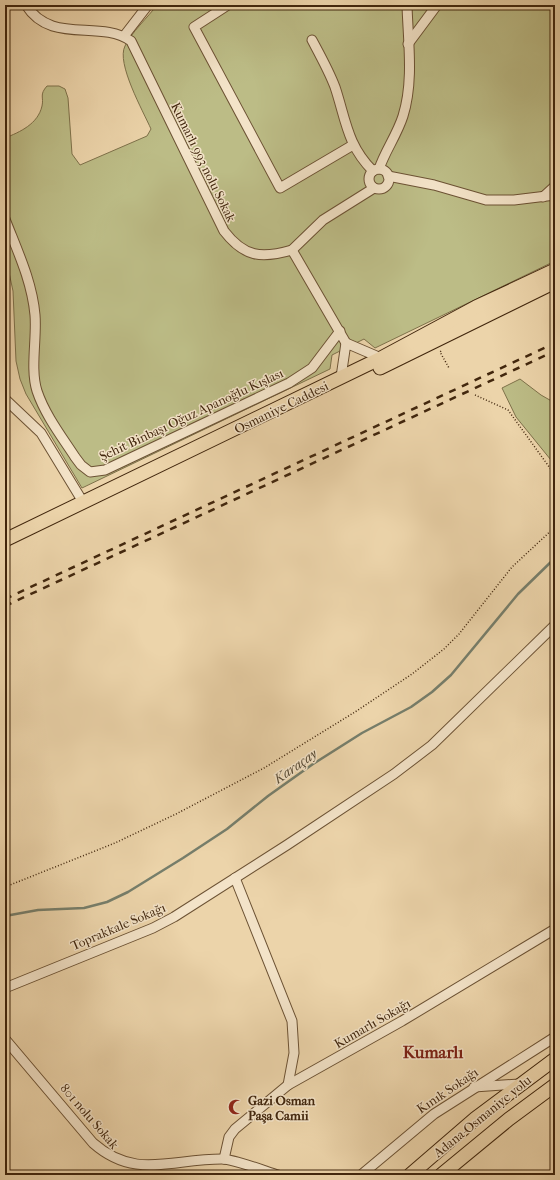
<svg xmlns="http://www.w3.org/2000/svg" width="560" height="1180" viewBox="0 0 560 1180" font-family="'IM FELL French Canon',serif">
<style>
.green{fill:#bcbc86;stroke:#7e714a}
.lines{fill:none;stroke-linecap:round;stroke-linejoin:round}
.stream{stroke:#767e6b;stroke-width:2.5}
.minor-casing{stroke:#6c5234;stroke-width:11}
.highway-casing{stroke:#41260d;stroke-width:15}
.path{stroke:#41260d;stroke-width:1.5;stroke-dasharray:1 2;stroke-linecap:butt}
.minor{stroke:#f3e3c8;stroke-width:9}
.highway{stroke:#ecd4aa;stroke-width:13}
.rail{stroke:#41260d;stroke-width:2.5;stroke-dasharray:7 7;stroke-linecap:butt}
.labels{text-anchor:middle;stroke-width:3;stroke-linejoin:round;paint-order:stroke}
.street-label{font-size:13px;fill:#41260d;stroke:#f3e3c8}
.poi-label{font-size:13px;font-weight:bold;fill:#41260d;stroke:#f3e3c8;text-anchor:start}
.water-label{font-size:14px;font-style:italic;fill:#574a34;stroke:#f3e3c8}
.district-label{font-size:17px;font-weight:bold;fill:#7a1f14;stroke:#f3e3c8}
</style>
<rect width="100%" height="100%" fill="#ecd4aa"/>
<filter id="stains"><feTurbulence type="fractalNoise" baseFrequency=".005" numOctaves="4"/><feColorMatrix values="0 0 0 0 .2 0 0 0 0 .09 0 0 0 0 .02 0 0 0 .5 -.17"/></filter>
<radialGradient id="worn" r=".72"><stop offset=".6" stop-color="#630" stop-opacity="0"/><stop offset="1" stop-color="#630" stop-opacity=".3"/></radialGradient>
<!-- green -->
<g class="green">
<path d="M157,5H555V261L375,348L364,339L332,355L330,369L82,488L26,394L20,379L16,361L13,291L5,254V138C20,132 38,124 42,106C44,97 39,95 47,86H59L65,89L68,98L72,154L80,165L147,136L151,129C143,111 116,63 125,46C130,34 149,16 157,5Z"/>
<path d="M520,379L541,395L555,403V465L516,417L502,388Z"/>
</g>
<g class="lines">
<!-- stream -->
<path class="stream" d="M5,916L38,910L84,908L107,902L128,892L183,858L227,829L268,796L313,764L362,733L411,707L432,692L451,675L518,594L555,558"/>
<defs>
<g id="minor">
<path d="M26,5C51,45 99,19 131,41L224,231C244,257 261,259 292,250L346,343"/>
<path d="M228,5L194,27L280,188L353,145"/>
<path d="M124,36L148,5"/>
<path d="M312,40C320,55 329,71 335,87C346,120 347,145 373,171"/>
<path d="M408,44L437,5"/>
<path d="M379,169C385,151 397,135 403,116C414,81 408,41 407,5"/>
<circle cx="379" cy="179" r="10"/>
<path d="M388,176L434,185L486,200H514L555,195"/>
<path d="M543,197L555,186"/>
<path d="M5,219C17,250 32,281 35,315C37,338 30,369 37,391C45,415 62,437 75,457L81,465L90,472L105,470L289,383L312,368L340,331"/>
<path d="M292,250L323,220L374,188"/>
<path d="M341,377L346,343L381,358"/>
<path d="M5,399L41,433L83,502"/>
<path d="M235,878L292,1021L294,1053L288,1085"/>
<path d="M5,988L153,928L174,917L287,845L394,774L432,745L555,625"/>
<path d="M5,1039L93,1143C135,1180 170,1159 222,1159C233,1159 265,1171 278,1175"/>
<path d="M474,1087L519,1084"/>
<path d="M224,1159L229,1137L235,1129L288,1085L402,1021L555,929"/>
<path d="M361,1175L434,1114L555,1037"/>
</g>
<g id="highway">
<path d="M380,368L555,282"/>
<path d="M5,540L381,358L476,307L555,270"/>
<path d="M410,1175L476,1118L555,1059"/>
<path d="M441,1175L509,1119L555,1085"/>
</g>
</defs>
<!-- minor casing -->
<use href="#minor" class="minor-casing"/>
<!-- highway casing -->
<use href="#highway" class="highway-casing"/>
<!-- path -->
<g class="path">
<path d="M441,351L440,352L449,368"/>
<path d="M475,395L508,410L555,475"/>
<path d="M5,887L115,843L176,814L264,768L355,712L412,674L444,649L459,634L512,567L555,527"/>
</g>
<!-- minor -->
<use href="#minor" class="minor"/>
<!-- highway -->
<use href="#highway" class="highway"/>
<!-- rail -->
<g class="rail">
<path d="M5,599L555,343"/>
<path d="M5,606L555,351"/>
</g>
</g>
<!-- icons -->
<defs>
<symbol id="mosque-bare" viewBox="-9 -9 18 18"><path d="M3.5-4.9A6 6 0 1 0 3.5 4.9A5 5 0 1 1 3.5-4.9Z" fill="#8f2418" stroke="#f3e3c8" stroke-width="2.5" paint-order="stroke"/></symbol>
</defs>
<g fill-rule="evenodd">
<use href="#mosque-bare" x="225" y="1096" width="22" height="22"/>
</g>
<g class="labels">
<!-- street labels -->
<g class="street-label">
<text transform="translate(204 162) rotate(64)" y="5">Kumarlı 993 nolu Sokak</text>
<text transform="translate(281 407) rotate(-26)" y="5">Osmaniye Caddesi</text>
<text transform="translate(191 414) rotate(-25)" y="5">Şehit Binbaşı Oğuz Apanoğlu Kışlası</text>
<text transform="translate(118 926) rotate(-23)" y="5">Toprakkale Sokağı</text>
<text transform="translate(372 1023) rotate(-30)" y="5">Kumarlı Sokağı</text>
<text transform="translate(447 1090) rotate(-34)" y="5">Kınık Sokağı</text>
<text transform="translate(90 1116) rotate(49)" y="5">801 nolu Sokak</text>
<text transform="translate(482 1116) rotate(-39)" y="5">Adana-Osmaniye yolu</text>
</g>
<!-- poi labels -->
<g class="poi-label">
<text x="248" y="1105">Gazi Osman<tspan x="248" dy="15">Paşa Camii</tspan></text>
</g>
<!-- water labels -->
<g class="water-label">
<text transform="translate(295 766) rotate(-35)" y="5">Karaçay</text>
</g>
<!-- district labels -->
<g class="district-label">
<text x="433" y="1058">Kumarlı</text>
</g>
</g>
<!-- margin -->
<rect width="560" height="1180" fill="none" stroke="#ecd4aa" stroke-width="20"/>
<rect x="6" y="6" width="548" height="1168" fill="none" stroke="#41260d" stroke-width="2"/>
<rect x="10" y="10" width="540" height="1160" fill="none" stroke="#41260d"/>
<rect width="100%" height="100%" filter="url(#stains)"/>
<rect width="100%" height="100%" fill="url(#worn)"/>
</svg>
